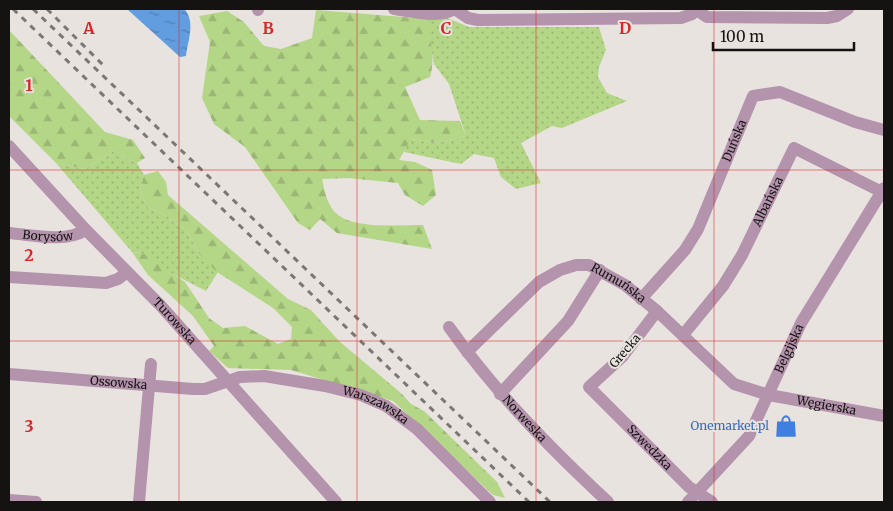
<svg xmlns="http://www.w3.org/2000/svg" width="893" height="511" viewBox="0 0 893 511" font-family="Merriweather,serif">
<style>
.grass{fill:url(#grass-dots)}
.forest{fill:url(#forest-firs)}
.water{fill:url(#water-ripples)}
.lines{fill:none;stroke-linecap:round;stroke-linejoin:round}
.minor{stroke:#b493ac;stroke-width:12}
.rail{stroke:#7a7774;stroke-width:3;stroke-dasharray:6 6;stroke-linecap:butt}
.grid{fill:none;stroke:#d62828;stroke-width:1;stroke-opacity:0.55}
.labels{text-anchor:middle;stroke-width:4;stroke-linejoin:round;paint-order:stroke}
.street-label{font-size:12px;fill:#151311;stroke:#e8e3df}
.shop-label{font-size:12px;fill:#366cbe;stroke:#e8e3df;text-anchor:end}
.grid-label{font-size:16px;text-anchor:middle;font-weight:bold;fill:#d62828;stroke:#e8e3df;stroke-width:4;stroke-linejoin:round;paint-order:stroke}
</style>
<defs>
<pattern id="grass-dots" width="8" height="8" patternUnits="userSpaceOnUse" patternTransform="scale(1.25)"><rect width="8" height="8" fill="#b4d687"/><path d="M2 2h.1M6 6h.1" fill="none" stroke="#9ab774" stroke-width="1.8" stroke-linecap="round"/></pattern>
<pattern id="forest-firs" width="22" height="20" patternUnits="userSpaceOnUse" patternTransform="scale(1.25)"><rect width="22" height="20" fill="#b4d687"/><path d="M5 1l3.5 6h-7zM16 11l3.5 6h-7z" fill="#9ab774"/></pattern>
<pattern id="water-ripples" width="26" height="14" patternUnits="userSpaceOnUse" patternTransform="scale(1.25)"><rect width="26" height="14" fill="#619ddf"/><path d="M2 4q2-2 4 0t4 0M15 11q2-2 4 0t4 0" fill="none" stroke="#4f7fb3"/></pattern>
</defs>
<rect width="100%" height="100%" fill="#e8e3df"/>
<!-- grass -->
<g class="grass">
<path d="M438,14L469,27H599L606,50L599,67L598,77L607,93L627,101L562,128L552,126L521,143L541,183L516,189L501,177L494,158L474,154L461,164L404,152L410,139L436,143L466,136L449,84L434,64L429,37V19Z"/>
<path d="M114,151L137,163L144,175L140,191L147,207L167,216L187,231L200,255L218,272L206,291L167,271L143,253L132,252L56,163L85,169Z"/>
</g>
<!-- forest -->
<g class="forest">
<path d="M316,10L429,19C429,38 436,58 430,77L405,87L420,120L460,121L466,136L436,143L411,139L399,160L415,162L432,170L436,195L423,206L405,195L398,183L348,178L322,179C325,192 327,206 338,215C356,229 400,225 423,225L432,249L337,233L320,219L310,230L298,223L245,147L214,124L202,98L210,42L199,16L227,11L244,22L264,46L281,49L312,38Z"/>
<path d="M9,30L105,132L133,140L145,158L137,163L114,151L85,169L56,163L9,116Z"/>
<path d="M158,171L166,182L168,195L288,299L311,310L339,341L402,394L411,404L424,411L497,482L505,498L493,495L393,401L291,370L228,368L209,351L214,346L193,316L148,275L132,252L143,253L185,282L209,318L223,328L245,326L278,344L291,339L292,327L273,308L217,272L200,255L187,231L167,216L147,207L140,191L144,175Z"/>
</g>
<!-- water -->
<path class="water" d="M127,9H184C196,21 188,40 186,56L180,57Z"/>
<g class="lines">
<!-- minor -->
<g class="minor">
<path d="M258,9V10"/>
<path d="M394,9C411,11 439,19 454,9"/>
<path d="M455,9L468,18L478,20L681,18L692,14L696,9"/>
<path d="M695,9L707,17L827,18L837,16L848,9"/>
<path id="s1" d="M9,146L86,230L161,306L336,502"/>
<path id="s2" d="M9,233C33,235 64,243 86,230"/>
<path d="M9,277L106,283L118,279L127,272"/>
<path id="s3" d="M641,299L685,250L698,229L753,96L780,92L855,122L884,130"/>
<path id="s4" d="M657,311L623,356L589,387L689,487L712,502"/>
<path id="s5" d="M449,327C495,392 550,448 608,502"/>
<path id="s6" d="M683,335L723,286L742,255L794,148L882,192"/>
<path id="s7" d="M467,352L539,282L560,270L576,265H589L625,285L657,311L734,384L769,395L884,416"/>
<path id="s8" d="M9,374L193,389H205L240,377L264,376L325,386L361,395L386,406L417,429L490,502"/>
<path d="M500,394L568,321L600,270"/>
<path d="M9,500L36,502"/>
<path d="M139,502L151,364"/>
<path id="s9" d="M688,502L749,436L801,323L884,188"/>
</g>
<!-- rail -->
<g class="rail">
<path d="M13,9L529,502"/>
<path d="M33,9L550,502"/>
<path d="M47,9L106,68"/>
</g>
</g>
<!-- grid -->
<path class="grid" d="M179,9V502M357,9V502M536,9V502M714,9V502M9,170H884M9,341H884"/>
<!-- icons -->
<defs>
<symbol id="shop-bare" viewBox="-9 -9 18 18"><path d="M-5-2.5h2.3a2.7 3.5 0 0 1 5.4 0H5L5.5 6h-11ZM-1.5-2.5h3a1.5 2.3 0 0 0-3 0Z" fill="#3f7fe0" stroke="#e8e3df" stroke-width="2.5" paint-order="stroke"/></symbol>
</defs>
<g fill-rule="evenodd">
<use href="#shop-bare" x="770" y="410" width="32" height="32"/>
</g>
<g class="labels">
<!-- street labels -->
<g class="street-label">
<text dy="4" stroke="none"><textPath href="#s3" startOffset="186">Duńska</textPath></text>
<text dy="4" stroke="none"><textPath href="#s6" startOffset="159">Albańska</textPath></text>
<text dy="4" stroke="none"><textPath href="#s2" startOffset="39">Borysów</textPath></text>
<text dy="4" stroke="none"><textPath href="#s7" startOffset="189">Rumuńska</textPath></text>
<text dy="4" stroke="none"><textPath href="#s1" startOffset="241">Turowska</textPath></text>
<text dy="4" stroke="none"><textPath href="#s9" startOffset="186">Belgijska</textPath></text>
<text transform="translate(625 351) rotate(-49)" y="4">Grecka</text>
<text dy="4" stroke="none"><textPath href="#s8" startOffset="110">Ossowska</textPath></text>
<text dy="4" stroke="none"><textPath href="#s7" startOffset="438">Węgierska</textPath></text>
<text dy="4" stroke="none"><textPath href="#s8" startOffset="374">Warszawska</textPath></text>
<text dy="4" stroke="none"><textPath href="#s5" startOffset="119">Norweska</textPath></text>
<text dy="4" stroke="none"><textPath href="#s4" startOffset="188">Szwedzka</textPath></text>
</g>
<!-- shop labels -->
<g class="shop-label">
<text x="769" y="430">Onemarket.pl</text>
</g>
</g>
<g class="grid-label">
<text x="89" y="34">A</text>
<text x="268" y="34">B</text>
<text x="446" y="34">C</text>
<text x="625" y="34">D</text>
<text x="29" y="91">1</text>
<text x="29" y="261">2</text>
<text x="29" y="432">3</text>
</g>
<!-- border -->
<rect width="893" height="511" fill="none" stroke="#151311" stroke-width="20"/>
<!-- scale -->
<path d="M713 42v8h141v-8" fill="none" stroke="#151311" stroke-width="2.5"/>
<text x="720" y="42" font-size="15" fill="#151311" stroke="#e8e3df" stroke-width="4" paint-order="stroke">100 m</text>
</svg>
